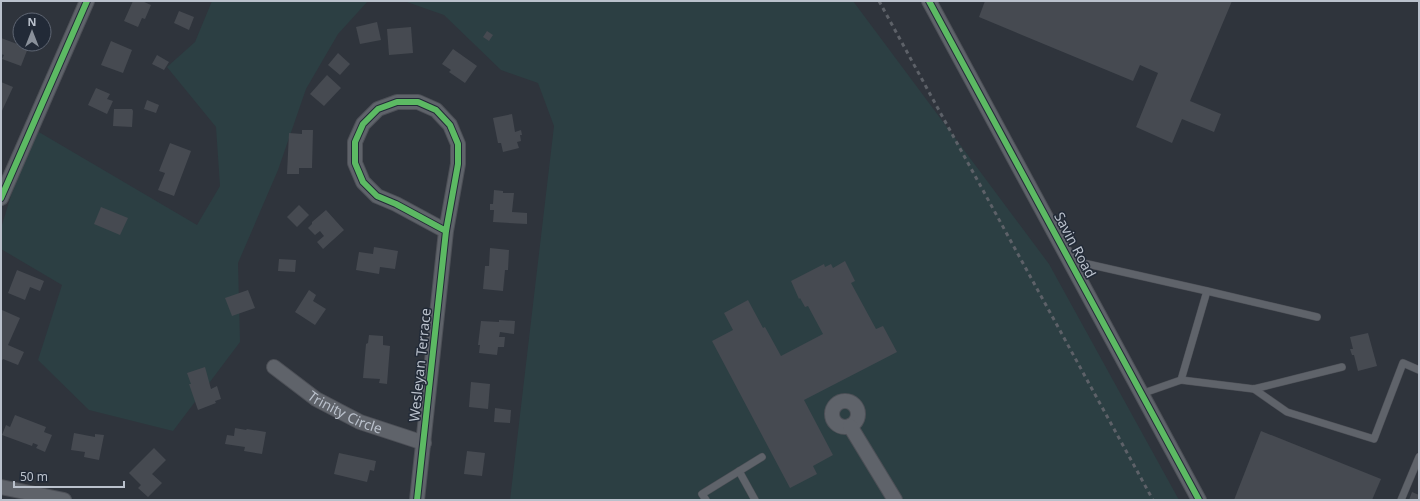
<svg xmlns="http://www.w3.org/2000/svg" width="1420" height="501" viewBox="0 0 1420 501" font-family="'Noto Sans',sans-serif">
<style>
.green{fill:#2c3f43}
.building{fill:#464a51}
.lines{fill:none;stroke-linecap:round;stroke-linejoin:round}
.lane-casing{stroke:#4d5057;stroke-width:8}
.street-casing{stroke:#4d5057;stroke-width:16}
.lane{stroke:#5f636a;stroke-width:7}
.street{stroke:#5f636a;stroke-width:14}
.rail{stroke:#5d6168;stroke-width:3;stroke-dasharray:4 4;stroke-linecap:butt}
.cycleway-casing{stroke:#222a37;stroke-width:8}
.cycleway{stroke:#5cba63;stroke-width:6}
.labels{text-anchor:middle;stroke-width:3;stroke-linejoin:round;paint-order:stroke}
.street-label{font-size:14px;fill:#bac1cc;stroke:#222a37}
</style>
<rect width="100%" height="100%" fill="#2f343c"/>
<!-- green -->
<g class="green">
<path d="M212,1H368L338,34L306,89L278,170L238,263L240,342L173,431L89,410L38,360L62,285L1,249V228L32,128L197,225L220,186L216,127L167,67L195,42Z"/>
<path d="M404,1H853L1049,264L1179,500H510L554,126L538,83L501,70L444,15Z"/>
</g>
<!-- building -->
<g class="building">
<path d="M133,1H142L151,5L145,19L142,18L138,27L124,21Z"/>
<path d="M985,1H1232L1190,101L1221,114L1214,132L1182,119L1172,143L1136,127L1158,73L1140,65L1133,81L979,17Z"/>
<path d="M179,11L194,17L189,30L174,23Z"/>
<path d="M377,22L381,40L360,44L356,27Z"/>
<path d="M411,27L413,53L389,55L387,29Z"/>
<path d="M487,31L493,35L489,41L483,37Z"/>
<path d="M1,38L28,48L21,66L2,59L4,55L1,54Z"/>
<path d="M111,41L132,50L123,73L101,65Z"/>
<path d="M453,49L477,66L465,83L449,72L451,70L442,64Z"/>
<path d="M338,53L350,64L340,75L328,65Z"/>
<path d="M157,55L169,62L164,70L152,64Z"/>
<path d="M327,75L341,88L324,106L310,94Z"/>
<path d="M1,82L13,87L1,113Z"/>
<path d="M96,88L110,94L107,99L113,101L107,114L88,105Z"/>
<path d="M147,100L159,105L156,113L144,109Z"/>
<path d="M114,109H132L133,111L132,127L113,126Z"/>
<path d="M512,114L515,132L521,130L522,135H520L521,141L517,142L519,148L503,152L501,143H498L493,118Z"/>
<path d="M302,130H313L312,168H299V174H287L289,133L302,134Z"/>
<path d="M170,143L191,151L174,196L158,190L165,173L159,171Z"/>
<path d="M494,190L503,191V193H514L512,212L527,213V224L493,222L494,210H490V204H493Z"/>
<path d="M299,205L309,215L297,227L287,217Z"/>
<path d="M101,207L128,218L120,235L94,224Z"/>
<path d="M326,210L344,230L323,249L317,242L324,236L320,231L315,235L308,228L312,224V222Z"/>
<path d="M374,247L398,251L395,269L380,267L379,274L356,270L359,252L373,254Z"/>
<path d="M490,248L509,250L508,270H505L503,291L483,289L485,266H489Z"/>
<path d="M279,259L296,260L295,272L278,271Z"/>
<path d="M845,261L855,281L851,283L876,329L883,326L897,352L804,400L833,455L813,466L817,474L790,488L712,341L733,330L724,313L748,300L763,328L765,327L781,356L823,334L808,306L805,307L800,298L799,299L791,281L824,264L825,267L831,264L833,268Z"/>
<path d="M17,270L44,281L40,291L30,287L25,300L8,293Z"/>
<path d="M248,290L255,308L232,316L225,298Z"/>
<path d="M309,290L316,295L313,301L326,309L315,325L295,312Z"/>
<path d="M2,310L20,318L8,345L24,352L18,365L3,359L1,362V313Z"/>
<path d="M499,320L515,321L514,334L500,332L499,337H505L504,347H498L497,355L479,353L480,345H478L481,321L499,322Z"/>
<path d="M1368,333L1377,366L1358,371L1354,355H1352L1350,349H1353L1350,337Z"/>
<path d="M369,335L383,336V345L390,346L387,384L379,383L380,379L363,378L366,344L368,343Z"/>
<path d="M205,367L211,389L217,386L221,399L215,401L216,403L198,410L189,384H191L187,373Z"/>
<path d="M471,382L490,384L488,409L469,407Z"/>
<path d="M495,408L511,410L510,423L494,422Z"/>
<path d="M15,415L46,427L44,432L52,435L45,452L36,448L38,445L33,443L32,446L2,435L6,425L10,427Z"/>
<path d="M235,428L246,430L247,429L266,432L262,454L244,451L245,447L225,444L227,435L234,436Z"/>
<path d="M1261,431L1381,479L1372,500H1234Z"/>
<path d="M74,433L95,437V434L104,435L99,460L84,457L85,452L71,450Z"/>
<path d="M154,448L166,460L152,474L162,483L148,497L138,488L141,485L129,473Z"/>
<path d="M467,451L485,453L482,476L464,474Z"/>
<path d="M339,453L376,461L374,471L370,470L367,482L334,474Z"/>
<path d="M1412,492L1419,495V500H1409Z"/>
</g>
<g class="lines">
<defs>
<g id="lane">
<path d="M1070,260L1207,291L1317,317"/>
<path d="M1181,380L1254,389L1342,367"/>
<path d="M1254,389L1287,412L1374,439L1403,363L1419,370"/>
<path d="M1141,394L1181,380L1207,291"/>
<path d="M739,471L755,500"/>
<path d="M706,500L702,494L762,457"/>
<path d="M1401,500L1419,457"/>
</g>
<g id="street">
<path d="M929,1L1199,500"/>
<path d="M1,198L87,1"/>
<path id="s1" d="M274,367L316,399L360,422L424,443"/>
<circle cx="845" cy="414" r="13"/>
<path d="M850,426L895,500"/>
<path d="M1,487L64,500"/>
<path d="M417,500L446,231L458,164V144L450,125L436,110L418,102H397L378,109L363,124L355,142V163L363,182L377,196L396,204L446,231"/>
</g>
</defs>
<!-- lane casing -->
<use href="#lane" class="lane-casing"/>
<!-- street casing -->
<use href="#street" class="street-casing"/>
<!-- lane -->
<use href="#lane" class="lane"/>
<!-- street -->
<use href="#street" class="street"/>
<!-- rail -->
<path class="rail" d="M879,1L1153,500"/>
<defs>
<g id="cycleway">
<path d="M929,1L1199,500"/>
<path d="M1,198L87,1"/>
<path d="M417,500L446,231L458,164V144L450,125L436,110L418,102H397L378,109L363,124L355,142V163L363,182L377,196L396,204L446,231"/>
</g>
</defs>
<!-- cycleway casing -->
<use href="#cycleway" class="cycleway-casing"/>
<!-- cycleway -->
<use href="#cycleway" class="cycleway"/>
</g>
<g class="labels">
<!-- street labels -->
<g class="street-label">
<text transform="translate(1075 245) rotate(62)" y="5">Savin Road</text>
<text transform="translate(420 365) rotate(-84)" y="5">Wesleyan Terrace</text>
<text dy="5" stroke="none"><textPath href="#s1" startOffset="85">Trinity Circle</textPath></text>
</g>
</g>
<!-- border -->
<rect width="1420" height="501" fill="none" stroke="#bac1cc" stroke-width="4"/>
<!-- north arrow -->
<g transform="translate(32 32)"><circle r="19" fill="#222a37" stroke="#5f6673"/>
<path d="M0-3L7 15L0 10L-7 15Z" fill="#89909a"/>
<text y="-6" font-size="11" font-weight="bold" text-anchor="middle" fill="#bac1cc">N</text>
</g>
<!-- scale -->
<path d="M14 481v6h110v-6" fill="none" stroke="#bac1cc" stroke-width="2"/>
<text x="20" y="481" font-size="12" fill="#bac1cc" stroke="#222a37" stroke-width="3" paint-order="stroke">50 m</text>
</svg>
